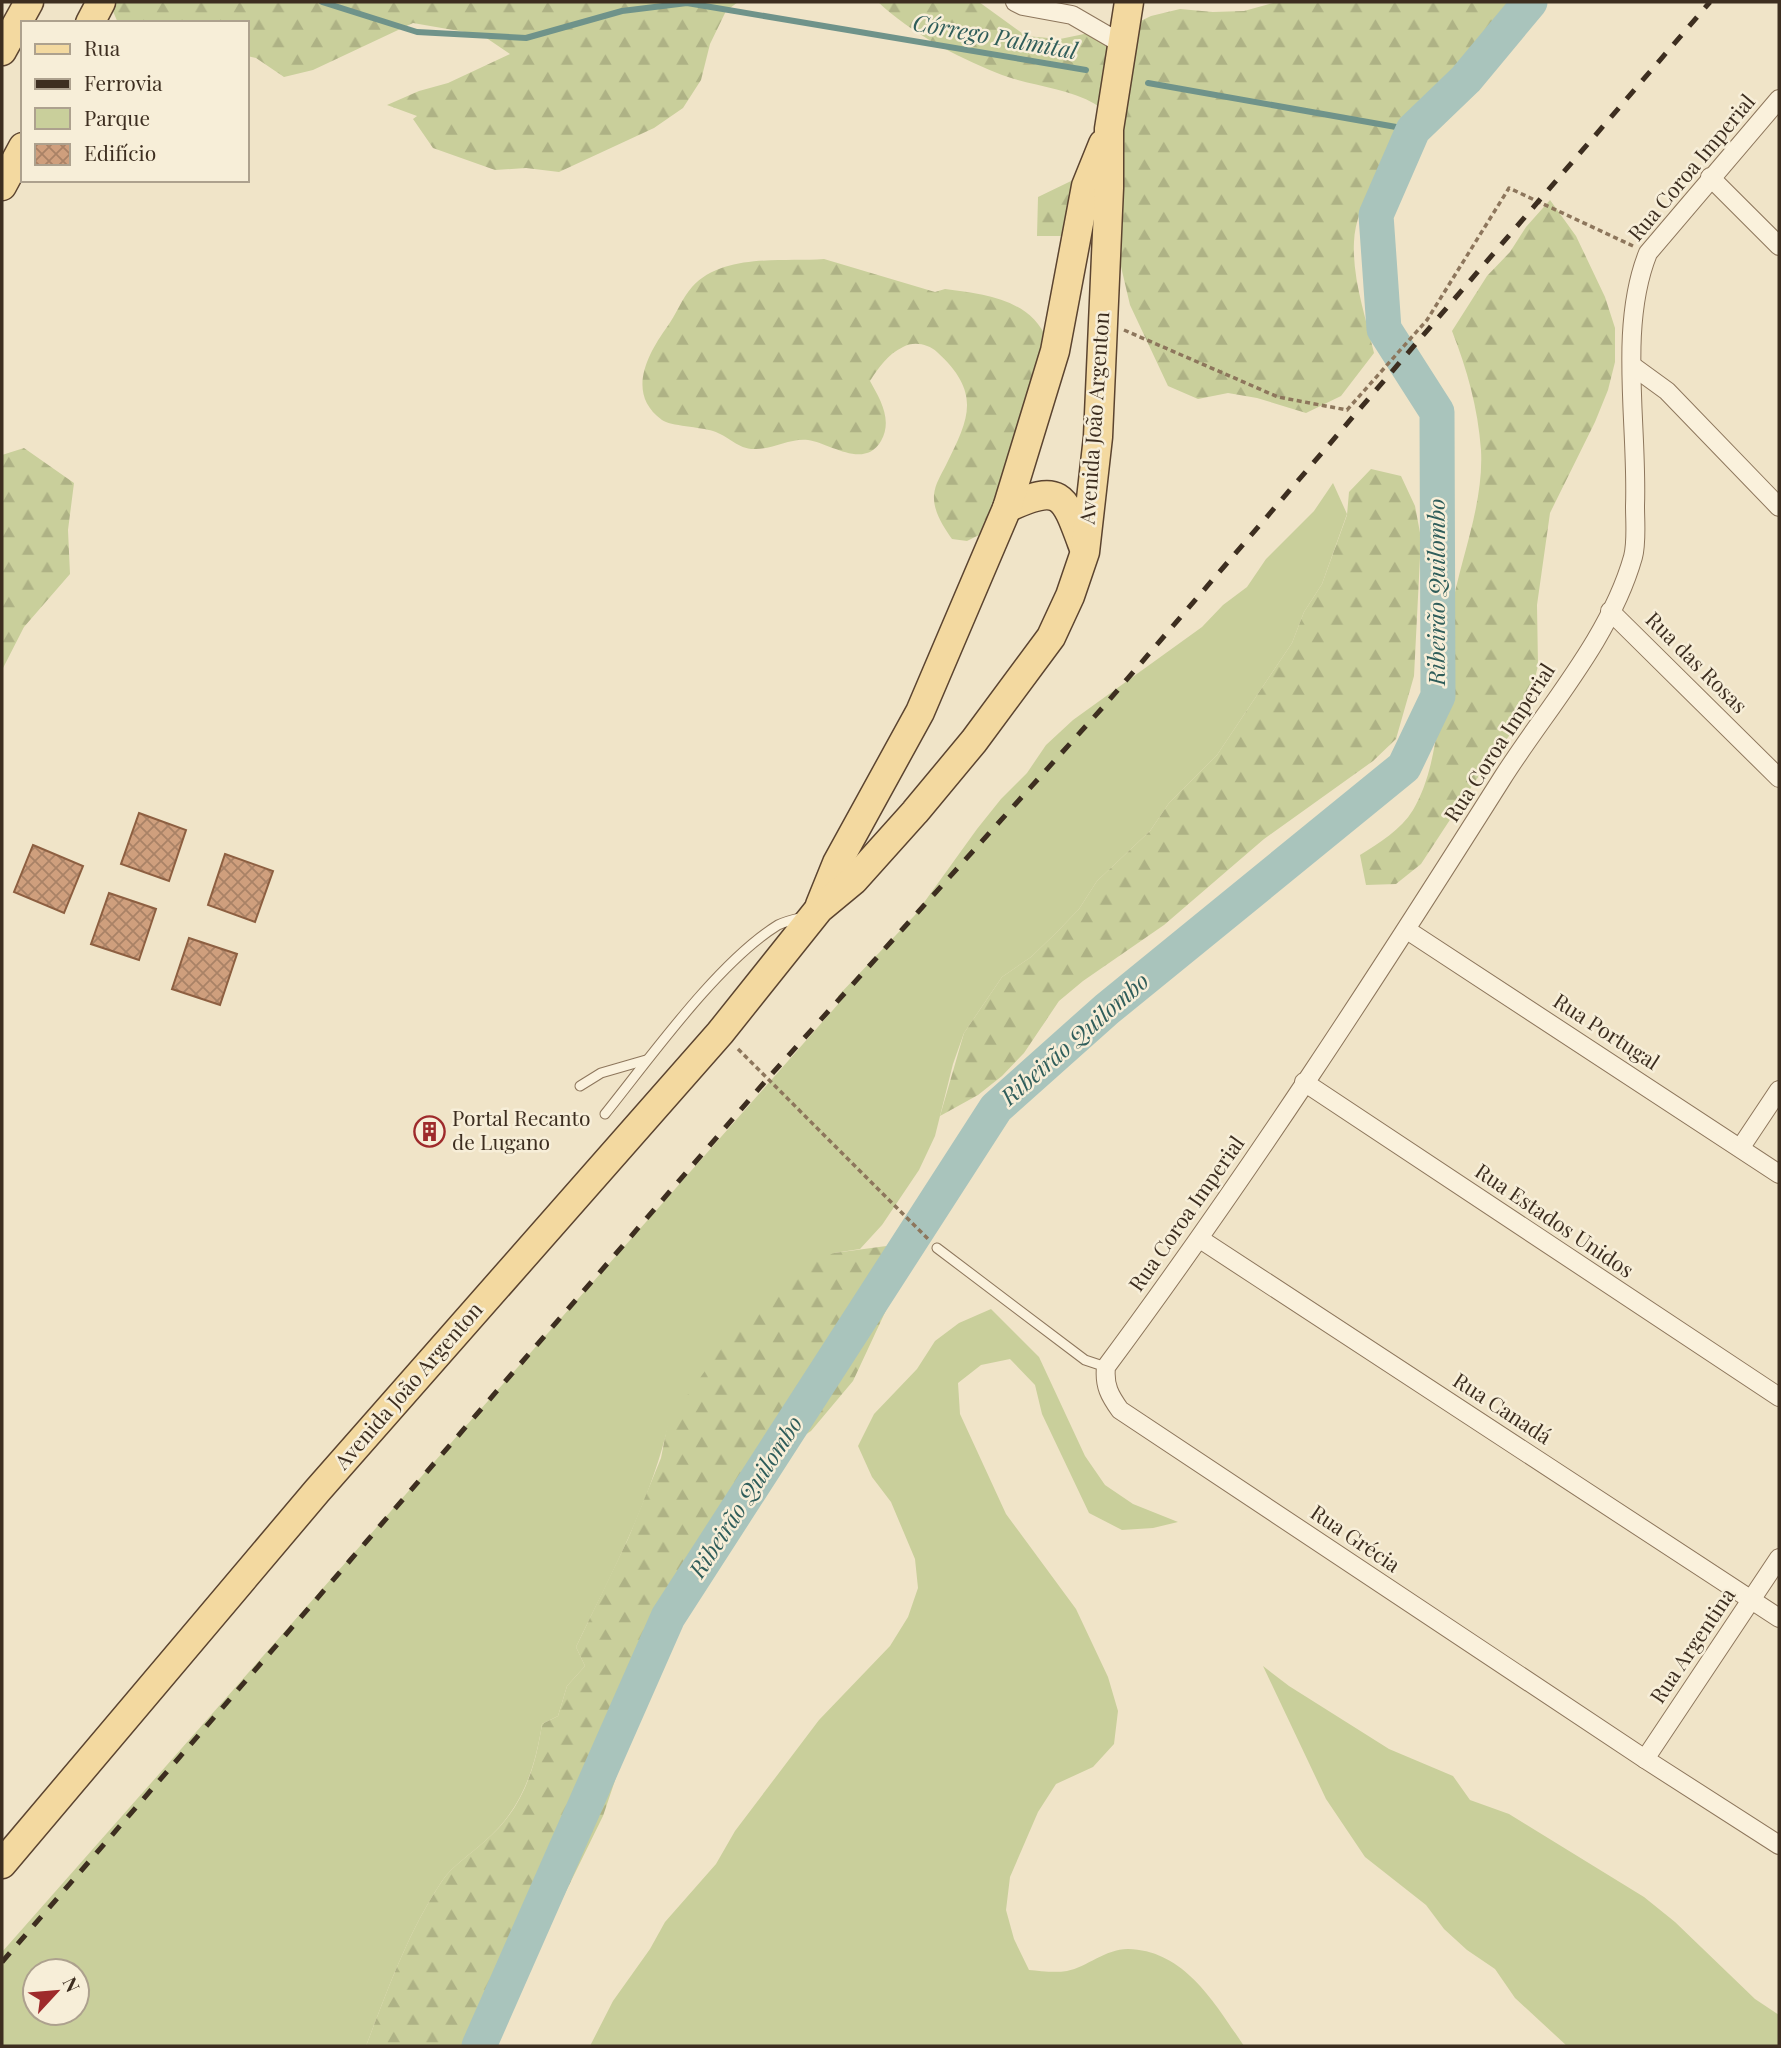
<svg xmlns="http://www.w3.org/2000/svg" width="1781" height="2048" viewBox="0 0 1781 2048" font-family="'Playfair Display',serif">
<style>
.green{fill:#c9cf9b;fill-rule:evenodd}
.forest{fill:url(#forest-firs)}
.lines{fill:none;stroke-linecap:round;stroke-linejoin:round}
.stream{stroke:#6f938a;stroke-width:6}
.river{stroke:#a9c4bc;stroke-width:35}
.building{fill:url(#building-cross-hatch);stroke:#8d5f41;stroke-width:2}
.service-casing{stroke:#8d765c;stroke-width:11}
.minor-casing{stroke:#8d765c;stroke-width:20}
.primary-casing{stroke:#5b4430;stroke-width:31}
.path{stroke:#8d765c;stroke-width:3.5;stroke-dasharray:5 3.5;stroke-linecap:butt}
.service{stroke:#faf1dc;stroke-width:9}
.minor{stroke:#faf1dc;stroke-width:18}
.primary{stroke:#f3d9a0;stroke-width:28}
.rail{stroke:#3d2e20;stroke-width:5;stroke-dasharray:12 12;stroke-linecap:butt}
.labels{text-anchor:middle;stroke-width:5;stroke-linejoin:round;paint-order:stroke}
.street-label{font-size:21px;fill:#3d2e20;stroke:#f7eed8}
.poi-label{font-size:21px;fill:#3d2e20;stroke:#f7eed8;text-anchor:start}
.water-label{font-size:23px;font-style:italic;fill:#2f5d5a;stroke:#f7eed8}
</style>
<defs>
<pattern id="forest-firs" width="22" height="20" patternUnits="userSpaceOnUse" patternTransform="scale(1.75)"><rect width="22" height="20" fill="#c9cf9b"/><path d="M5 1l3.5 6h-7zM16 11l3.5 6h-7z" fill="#aeb285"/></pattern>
<pattern id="building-cross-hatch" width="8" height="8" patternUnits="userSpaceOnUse" patternTransform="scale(1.75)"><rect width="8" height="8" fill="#cf9f7d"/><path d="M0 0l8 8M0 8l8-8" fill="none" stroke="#a98266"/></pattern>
</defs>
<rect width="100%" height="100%" fill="#f0e4c8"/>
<!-- green -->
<g class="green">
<path d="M1333,483L1347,514L1322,584L1304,612L1292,643L1217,755L1169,803L1150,831L1097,881L1079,909L1057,932L1031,957L1002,977L964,1033L953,1064L935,1136L919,1170L882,1225L860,1249L834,1253L669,1422C651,1501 611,1574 576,1647L585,1666L567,1686L558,1716L542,1724C535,1770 521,1810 485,1841C472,1853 452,1866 442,1881C408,1932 388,1989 366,2046H2V1952L840,1002L838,996L915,915L977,829L1001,799L1027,773L1046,745L1073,720L1202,627L1223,605L1247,587L1266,559L1314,511ZM35,1971H77V2013H35Z"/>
<path d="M991,1309L1039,1357L1085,1456L1105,1485L1133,1504L1178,1522L1153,1528L1122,1530L1089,1513L1042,1414L1035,1385L1010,1359L981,1365L958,1383L960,1414L1006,1514L1076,1609L1108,1677L1118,1711L1114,1744L1093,1767L1056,1784L1038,1812L1010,1877L1006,1910L1014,1939L1029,1970C1040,1971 1055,1973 1067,1971C1087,1967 1105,1949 1128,1949C1185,1950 1216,2005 1244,2046H590L613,2001L650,1949L665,1922L716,1864L735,1831L819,1720L890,1646L908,1617L918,1588L915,1559L891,1502L872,1477L858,1446L874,1414L917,1369L935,1341L959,1323Z"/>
<path d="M1263,1666L1289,1686L1389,1749L1453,1776L1470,1800L1509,1814L1644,1897L1675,1922L1755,1999L1779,2015V2046H1567L1515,1998L1495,1969L1467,1950L1444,1929L1426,1905L1365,1857L1326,1799Z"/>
</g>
<!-- forest -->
<g class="forest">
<path d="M109,2H738L726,11L710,44L701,80L683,108L654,128L559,172L526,168L495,170L433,148L413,119L417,116L387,105L419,91L448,83L510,54L482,35L413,23L313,70L284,77L256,58L247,56V23H118Z"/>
<path d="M878,2H979L1026,36L1060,39L1089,33L1120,31L1151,16L1180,9L1213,12L1244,11L1273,3L1302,2H1534C1509,45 1467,69 1432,103C1423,112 1418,124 1410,134C1385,163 1356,202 1354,242C1352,278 1366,318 1374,353L1341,396L1306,413L1257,398L1228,393L1198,399L1168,386L1130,305L1115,241L1074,236H1037L1038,197L1100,167L1117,135C1111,126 1104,110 1095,104C1066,87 1028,86 997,73C955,56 911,33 878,2Z"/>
<path d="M1550,200L1576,236L1605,297L1615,328V362L1608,390L1595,422L1550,513L1537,605L1538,666L1529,701L1515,728L1476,780L1421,864L1396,884L1366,885L1360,855C1379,843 1401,830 1413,810C1443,760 1441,671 1451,612C1460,559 1484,505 1481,450C1478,408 1467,369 1452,331L1487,276L1510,252L1526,227Z"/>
<path d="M824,259L935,292L945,289C984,294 1031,299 1047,340L1004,488L981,534L967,541L952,539C943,526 933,511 934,495C935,484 941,475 946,465C969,419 982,393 937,352C928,344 914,341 903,347C888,354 879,367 870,381C880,399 893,420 881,441C864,470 830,443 808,440C790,438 774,449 756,449C738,450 729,436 713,431C701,427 670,426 662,420C626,394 647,355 667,327C676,315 682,298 692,287C723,253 783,262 824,259Z"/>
<path d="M24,448L74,483L68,530L70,574L24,627L2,670V455Z"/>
<path d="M1371,469L1401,476L1415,506L1421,538L1414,676L1396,739L1373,761L1264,839L1164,925L1083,981L1059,1001L1024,1053L1002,1076L978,1095L940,1116L964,1033L1002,977L1031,957L1057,932L1079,909L1097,881L1150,831L1169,803L1217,755L1292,643L1304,612L1322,584L1347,515L1349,492Z"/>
<path d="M894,1245L903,1258L902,1276L853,1381L811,1431L769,1459L729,1515L685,1609L655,1662L603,1816L490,2046H366C388,1989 408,1932 442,1881C452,1866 472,1853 485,1841C522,1810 535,1770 542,1724L558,1716L567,1686L585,1666L576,1647L628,1539L661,1458L668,1422L739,1324L796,1267L834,1253Z"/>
</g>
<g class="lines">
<!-- stream -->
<g class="stream">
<path d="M322,2L417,32L526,38L622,11L687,3L1086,70"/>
<path d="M1148,83L1413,130"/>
</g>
<!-- river -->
<path class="river" d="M479,2046L668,1617L996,1108L1107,1009L1404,767L1438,696L1437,412L1384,329L1376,215L1413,130L1466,79L1530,2"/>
</g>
<!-- building -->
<g class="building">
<path d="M139,813L186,830L169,881L121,864Z"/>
<path d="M33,845L83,866L64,913L14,892Z"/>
<path d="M225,854L273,871L255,922L208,905Z"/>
<path d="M109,893L156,909L139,960L91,944Z"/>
<path d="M189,938L237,954L220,1005L172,989Z"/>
</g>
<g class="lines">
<defs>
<g id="service">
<path d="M580,1086L601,1073L646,1060"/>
<path d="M605,1114C650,1058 718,962 778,925C786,921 795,919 804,917"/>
<path d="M937,1248L1085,1360L1106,1367"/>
</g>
<g id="minor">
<path d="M1015,2L1023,6L1072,15L1122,44"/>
<path d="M1779,99L1648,253C1618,327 1638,425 1635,506C1635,522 1637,542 1633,557C1610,638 1547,708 1503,777C1376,978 1247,1177 1106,1367C1104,1386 1110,1396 1120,1410L1645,1759L1779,1845"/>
<path d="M1710,177L1779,246"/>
<path d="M1634,367L1667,391L1779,507"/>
<path d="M1610,611L1779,778"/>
<path d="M1407,930L1779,1174"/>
<path d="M1304,1082L1779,1397"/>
<path d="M1741,1147L1779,1090"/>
<path d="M1200,1239L1779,1618"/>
<path d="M1645,1759L1779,1558"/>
</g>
<g id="primary">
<path d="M90,23L101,2"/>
<path d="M2,51L29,2"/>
<path d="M2,186L23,147"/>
<path d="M1007,508C1061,483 1064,494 1083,546"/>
<path d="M820,905L837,863L920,712L1007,508L1055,351L1086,186L1103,144"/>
<path d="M2,1864L317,1491L720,1033L819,909L854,880L915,812L974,741L1051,637L1070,596L1085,552L1098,437L1109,188V129L1129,2"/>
</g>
</defs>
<!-- service casing -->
<use href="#service" class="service-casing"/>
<!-- minor casing -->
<use href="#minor" class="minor-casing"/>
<!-- primary casing -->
<use href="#primary" class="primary-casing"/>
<!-- path -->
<g class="path">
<path d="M1124,330L1278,397L1347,410L1427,320L1509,188L1633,246"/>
<path d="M738,1049L928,1239"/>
</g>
<!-- service -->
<use href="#service" class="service"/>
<!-- minor -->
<use href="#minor" class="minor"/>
<!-- primary -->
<use href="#primary" class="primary"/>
<!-- rail -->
<path class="rail" d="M2,1962L769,1077L1104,706L1710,2"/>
</g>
<!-- icons -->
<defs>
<symbol id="building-ring" viewBox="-11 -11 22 22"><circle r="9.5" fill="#f7eed8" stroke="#9e2a2b" stroke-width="1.5"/><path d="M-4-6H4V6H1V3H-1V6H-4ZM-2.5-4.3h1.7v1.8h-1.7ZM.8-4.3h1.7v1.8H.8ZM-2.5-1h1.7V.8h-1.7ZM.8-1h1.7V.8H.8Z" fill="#9e2a2b"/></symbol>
</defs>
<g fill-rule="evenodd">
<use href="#building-ring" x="412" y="1114" width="35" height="35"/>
</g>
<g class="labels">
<!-- street labels -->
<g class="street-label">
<text transform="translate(1692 168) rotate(-50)" y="7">Rua Coroa Imperial</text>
<text transform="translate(1095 418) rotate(-86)" y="7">Avenida João Argenton</text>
<text transform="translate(1696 663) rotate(45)" y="7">Rua das Rosas</text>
<text transform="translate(1500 743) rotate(-57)" y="7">Rua Coroa Imperial</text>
<text transform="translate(1606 1032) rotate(33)" y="7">Rua Portugal</text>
<text transform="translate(1187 1214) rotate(-55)" y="7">Rua Coroa Imperial</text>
<text transform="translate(1554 1221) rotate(34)" y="7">Rua Estados Unidos</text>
<text transform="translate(409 1386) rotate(-49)" y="7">Avenida João Argenton</text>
<text transform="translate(1502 1409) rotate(33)" y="7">Rua Canadá</text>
<text transform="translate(1355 1539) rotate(34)" y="7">Rua Grécia</text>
<text transform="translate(1693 1646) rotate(-56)" y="7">Rua Argentina</text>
</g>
<!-- poi labels -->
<g class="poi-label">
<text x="452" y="1126">Portal Recanto<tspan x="452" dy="24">de Lugano</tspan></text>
</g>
<!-- water labels -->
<g class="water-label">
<text transform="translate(995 37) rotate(10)" y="8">Córrego Palmital</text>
<text transform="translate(1437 592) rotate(-90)" y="8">Ribeirão Quilombo</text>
<text transform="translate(1075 1039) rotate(-41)" y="8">Ribeirão Quilombo</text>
<text transform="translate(746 1497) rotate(-57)" y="8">Ribeirão Quilombo</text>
</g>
</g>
<!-- border -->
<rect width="1781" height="2048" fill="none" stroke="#3d2e20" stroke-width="7"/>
<!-- legend -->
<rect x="21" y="21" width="228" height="161" fill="#f7eed8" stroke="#ada18e" stroke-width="2"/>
<rect x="35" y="44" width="35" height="10" fill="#f3d9a0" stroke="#ada18e" stroke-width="2"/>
<text x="84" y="56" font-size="21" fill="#3d2e20">Rua</text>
<rect x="35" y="79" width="35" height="10" fill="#3d2e20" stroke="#ada18e" stroke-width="2"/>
<text x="84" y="91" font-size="21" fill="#3d2e20">Ferrovia</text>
<rect x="35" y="108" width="35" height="21" fill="#c9cf9b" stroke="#ada18e" stroke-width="2"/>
<text x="84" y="126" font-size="21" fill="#3d2e20">Parque</text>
<rect x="35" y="144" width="35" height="21" fill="url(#building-cross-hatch)" stroke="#ada18e" stroke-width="2"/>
<text x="84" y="161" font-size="21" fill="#3d2e20">Edifício</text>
<!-- north arrow -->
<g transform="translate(56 1992) rotate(64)"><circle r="33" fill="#f7eed8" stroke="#ada18e" stroke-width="2"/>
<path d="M0-5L12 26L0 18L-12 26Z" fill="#9e2a2b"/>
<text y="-10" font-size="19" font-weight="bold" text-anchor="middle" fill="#3d2e20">N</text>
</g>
</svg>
